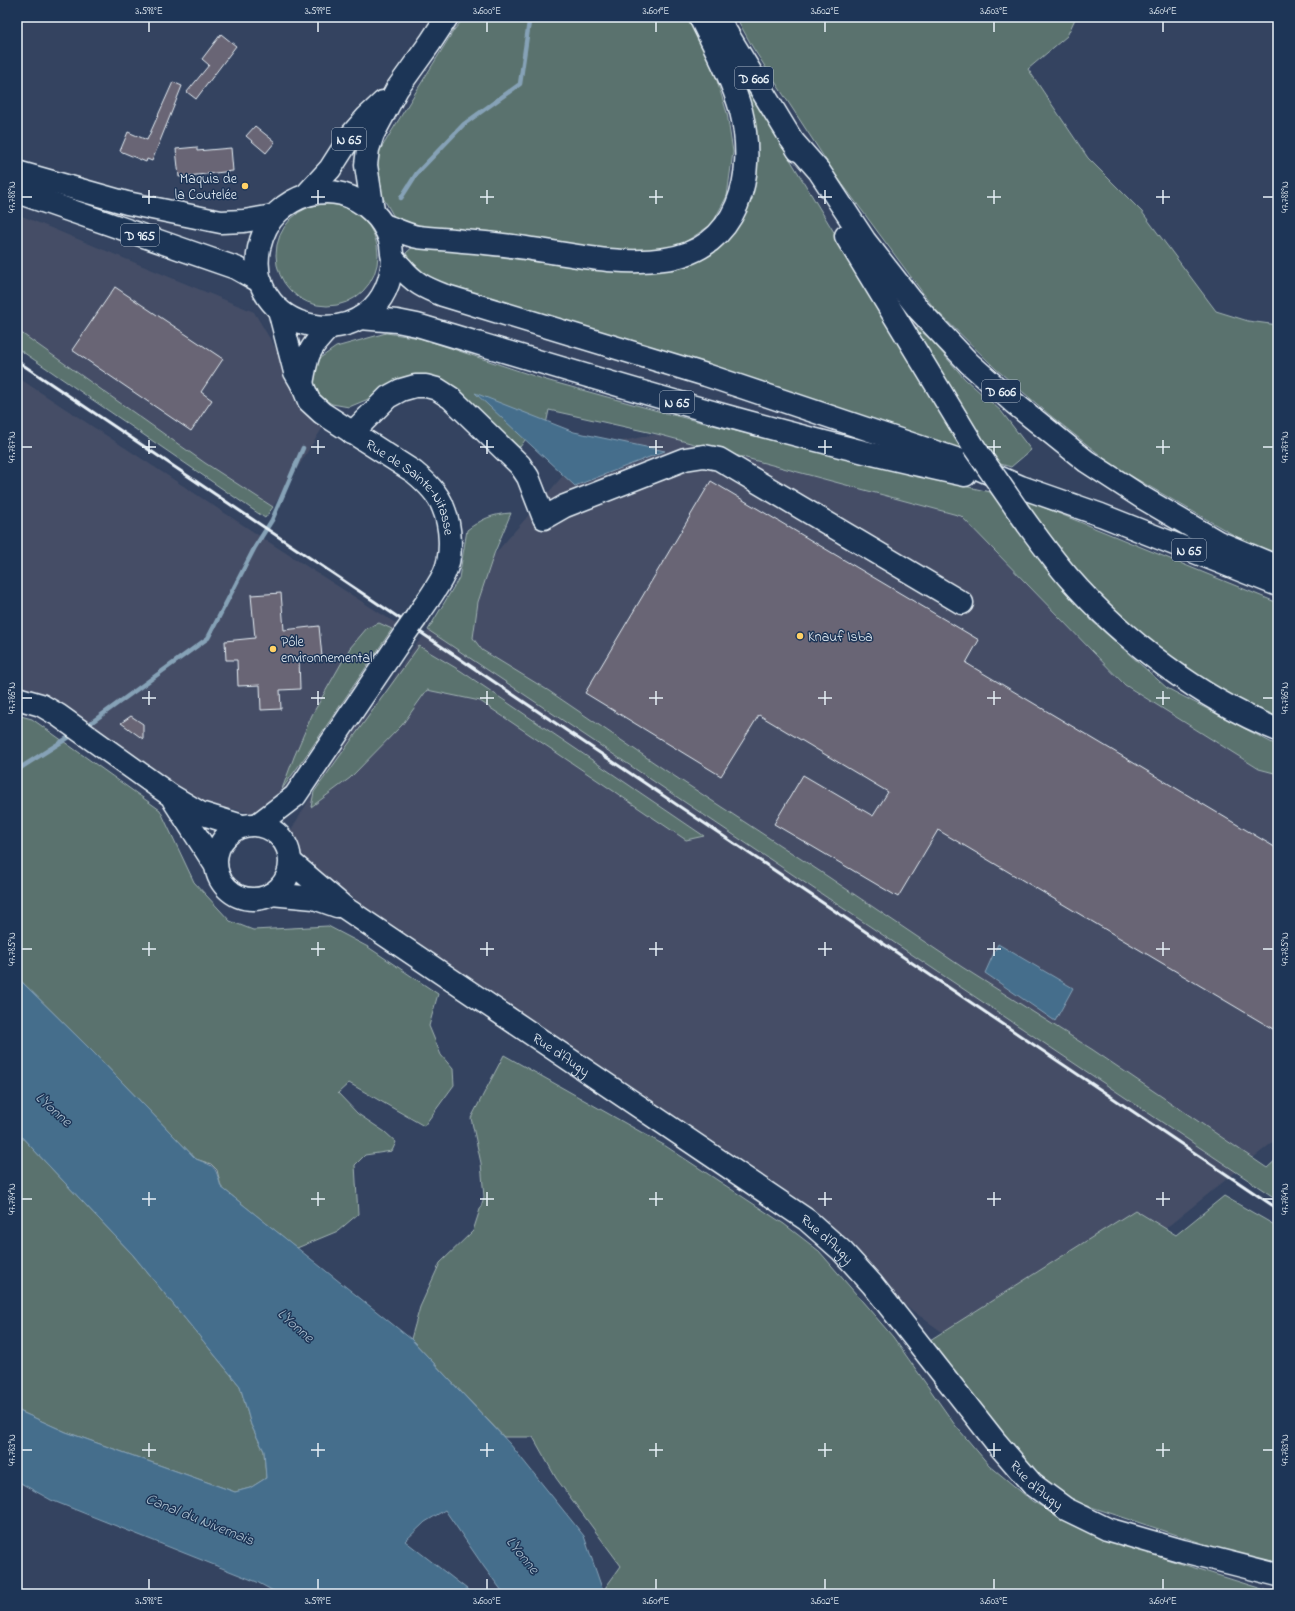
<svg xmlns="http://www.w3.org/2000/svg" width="1295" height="1611" viewBox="0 0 1295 1611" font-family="'Indie Flower',sans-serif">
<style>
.built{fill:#444d66}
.green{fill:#5a726e;stroke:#a1b2b3}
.water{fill:#446e8c;stroke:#86a2b7}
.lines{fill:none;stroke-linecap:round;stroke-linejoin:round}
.stream{stroke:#86a2b7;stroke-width:4.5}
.building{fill:#696574;stroke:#e8f1f8}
.minor-casing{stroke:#e8f1f8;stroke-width:25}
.major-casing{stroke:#e8f1f8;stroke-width:25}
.minor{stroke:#1d3557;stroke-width:22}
.major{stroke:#1d3557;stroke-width:22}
.rail{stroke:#e8f1f8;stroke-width:3}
.minor-bridge-casing{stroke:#e8f1f8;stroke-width:25;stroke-linecap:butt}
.major-bridge-casing{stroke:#e8f1f8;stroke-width:25;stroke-linecap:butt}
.minor-bridge{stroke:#1d3557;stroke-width:22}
.major-bridge{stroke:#1d3557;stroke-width:22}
.ticks{fill:none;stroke:#e8f1f8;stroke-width:1.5}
.poi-dot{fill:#ffd166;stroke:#1d3557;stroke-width:1.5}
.labels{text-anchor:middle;stroke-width:3;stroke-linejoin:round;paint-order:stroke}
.shield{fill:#1d3557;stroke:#abb9c8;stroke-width:1}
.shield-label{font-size:13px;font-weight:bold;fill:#e8f1f8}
.poi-label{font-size:14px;fill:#e8f1f8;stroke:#1d3557;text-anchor:start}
.street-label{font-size:14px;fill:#e8f1f8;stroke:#1d3557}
.water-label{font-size:15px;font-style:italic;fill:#afc3d2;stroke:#1d3557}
.neatline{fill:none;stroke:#e8f1f8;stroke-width:1.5}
.ticks-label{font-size:10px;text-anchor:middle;fill:#e8f1f8}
</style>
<rect width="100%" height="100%" fill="#344360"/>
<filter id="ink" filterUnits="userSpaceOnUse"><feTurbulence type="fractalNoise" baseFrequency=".025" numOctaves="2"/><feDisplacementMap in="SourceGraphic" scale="8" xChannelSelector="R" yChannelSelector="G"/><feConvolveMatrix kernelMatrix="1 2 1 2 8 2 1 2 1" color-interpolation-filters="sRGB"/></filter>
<g filter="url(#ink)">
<!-- built -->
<g class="built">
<path d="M17,214L254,312L323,427L273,507L205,464L17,330Z"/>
<path d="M17,377L275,546L397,624L277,802L251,813L202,803L51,697L17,692Z"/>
<path d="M657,434L961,516L1125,685L1259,769L1278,774V1138L992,1368L390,934L301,881L291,830L326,772L358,725L388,688L400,668L414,647L587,448Z"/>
</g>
<!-- green -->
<g class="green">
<path d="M465,17H567L610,21L613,17H688L713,68L727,113L733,152L727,196L712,224L687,241L666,250L625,256L415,228L397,222L378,189L377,155L454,30Z"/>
<path d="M736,17H1072L1075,19L1067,36L1028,69L1088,158L1142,212L1216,311L1248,321L1278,325V556L1251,545L1114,466L1051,416L996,369L934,308L835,174L753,48Z"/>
<path d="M727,55L969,456L437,283L415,273L406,253L415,245L595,270L656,272L715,251L744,210Z"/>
<circle cx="327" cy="255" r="51"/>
<path d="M907,319L931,340L965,379L1001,411L1031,450L1011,467L997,463Z"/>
<path d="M17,330L205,463L273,507L265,518L17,348Z"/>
<path d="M386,333L420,338L546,380L665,413L839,457L990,492L1091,620L1167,688L1278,746V774L1259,769L1125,685L961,516L657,434L549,410L544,434L533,429L520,447L512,445L406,378L366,400L349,407L332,404L321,397L313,382L316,368L320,358L336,347Z"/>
<path d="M1021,498L1278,603V722L1201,681L1143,640L1090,586L1045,535Z"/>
<path d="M511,513L494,554L478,602L473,638L482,650L549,691L665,770L827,876L962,967L1093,1050L1267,1168L1278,1158V1200L428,630L459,578L467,530C482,519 492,514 511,513Z"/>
<path d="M379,623L392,629L310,750L282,789L294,757L312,715L350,648L367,628Z"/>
<path d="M419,646L461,671L704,836L686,840L480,701L427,690L402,725L350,778L311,807L314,792Z"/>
<path d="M17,715L32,719L160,810L194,882L230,921L253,930L328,926L368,947L438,994L429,1026L441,1055L453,1069L454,1085L424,1126L349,1083L338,1093L358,1114L385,1132L396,1142L392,1151L365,1155L355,1165L358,1214L338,1231L297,1248L221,1187L217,1170L211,1164L196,1159L92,1051L17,977Z"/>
<path d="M504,1055L664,1145L784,1224L819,1251L893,1337L955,1425L989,1465L1032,1501L1079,1528L1166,1559L1278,1594H604L603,1591L621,1566L556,1478L533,1437H504L411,1339L420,1307L440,1263L473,1231L484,1197L481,1163L471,1118Z"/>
<path d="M17,1132L133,1255L240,1386L251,1425L264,1451L266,1478L250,1488L235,1492L66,1432L17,1410Z"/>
<path d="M1224,1196L1278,1227V1568L1070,1500L1022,1460L930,1340L1135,1210L1176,1235Z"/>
</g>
<!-- water -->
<g class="water">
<path d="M475,393L574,432L665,451L575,486Z"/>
<path d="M998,944L1073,988L1055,1021L985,973Z"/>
<path d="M17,977L92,1051L196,1159C216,1167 215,1166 221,1187L411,1339L510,1444L584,1536L604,1594H507L502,1591L484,1567L445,1510L425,1522L405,1541L467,1589L471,1594H279L257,1582L51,1500L17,1481V1410L66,1432L235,1492L250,1488L266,1478L264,1451L251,1425L240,1386L133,1255L17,1132Z"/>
</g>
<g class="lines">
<!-- stream -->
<g class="stream">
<path d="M401,198L417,173L464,124L520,84L529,22"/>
<path d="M85,727L208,638L255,547L272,520L303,448"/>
<path d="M17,770L74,734"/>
</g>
</g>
<!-- building -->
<g class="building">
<path d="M221,34L236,46L196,99L187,92L209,65L202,59Z"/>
<path d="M173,82L182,86L152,161L147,159L146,162L120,151L128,132L147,140Z"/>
<path d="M255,126L275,142L266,153L246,136Z"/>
<path d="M197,147V151L231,148L233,171L179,177L176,149Z"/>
<path d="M115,287L223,359L201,392L212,400L191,431L72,350Z"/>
<path d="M711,481L979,640L966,663L1278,849V1032L938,830L898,897L774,824L803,775L873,816L888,792L759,715L721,776L585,693Z"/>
<path d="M281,593L284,630L319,626L322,657L299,659L300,689L280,690L281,709L261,710L260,685L238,686L237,660H226L225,641L255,638L251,595Z"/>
<path d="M131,716L143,724V739L121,723Z"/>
</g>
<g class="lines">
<defs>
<g id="minor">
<path id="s1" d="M279,310L295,372L302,384L309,401L322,413L414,472C426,482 438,493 443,507C451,526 453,555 444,574C437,589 425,604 416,618"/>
<path d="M302,384C307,354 308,349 329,328"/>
<path d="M352,433L388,397L401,390L415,386H426L437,389L451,398L520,465L528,477L544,518L565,506L685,459L704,456L719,459L962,603"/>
<path d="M17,698L41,705L58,715L170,795L200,813L242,826"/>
<path d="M174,801L216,866"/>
<circle cx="253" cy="862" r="37"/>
<path d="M257,825L295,796L404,635"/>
<path id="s2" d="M291,862L345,908L807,1220L842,1251L872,1284L995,1441L1032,1484L1066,1509L1107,1529L1183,1551L1278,1575"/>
<path d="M271,894L314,898L337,906"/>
</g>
<g id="major">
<path d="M717,17L798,150"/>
<path d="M790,138L819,171L865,241L919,310L969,363L1014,403L1086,461L1143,498L1218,542L1278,567"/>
<path d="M17,172L127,203L221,222L244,221L273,216"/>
<path d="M17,192L236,268L261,282"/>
<path d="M306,195L330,169L353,133L367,117L383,102"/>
<path d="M373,211L366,165L368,149L373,134L397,89L430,43L447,17"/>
<path d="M384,225C395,229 407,235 418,237C433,239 448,239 463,241C487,243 509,245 532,249C576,255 620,266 665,259C739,249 757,175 741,111C732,78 715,48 700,17"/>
<path d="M846,236L974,447"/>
<path d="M393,258C386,363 242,338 259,248C262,235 268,221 278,212C295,196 320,188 342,194C365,201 383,218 390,240C392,246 391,253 393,258C395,261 399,265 401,267C414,283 425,288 443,295L706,375L959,460L1021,487L1101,515L1278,585"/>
<path d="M360,318L397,321L417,325C598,379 780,436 965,475"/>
<path d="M1016,508C1033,532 1050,556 1069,578C1123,640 1201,699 1278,730"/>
</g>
</defs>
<!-- minor casing -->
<use href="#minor" class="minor-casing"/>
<!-- major casing -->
<use href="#major" class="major-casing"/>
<!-- minor -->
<use href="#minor" class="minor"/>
<!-- major -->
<use href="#major" class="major"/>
<!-- rail -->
<path class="rail" d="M17,361L1278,1209"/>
<defs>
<path id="minor-bridge" d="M404,635L416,618"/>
<path id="major-bridge" d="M974,447L1016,508"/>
</defs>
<!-- minor-bridge casing -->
<use href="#minor-bridge" class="minor-bridge-casing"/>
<!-- major-bridge casing -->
<use href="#major-bridge" class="major-bridge-casing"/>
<!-- minor-bridge -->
<use href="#minor-bridge" class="minor-bridge"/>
<!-- major-bridge -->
<use href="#major-bridge" class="major-bridge"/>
</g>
</g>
<!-- ticks -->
<path class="ticks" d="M149,22V32M318,22V32M487,22V32M656,22V32M825,22V32M994,22V32M1163,22V32M149,190V204M318,190V204M487,190V204M656,190V204M825,190V204M994,190V204M1163,190V204M22,197H32M142,197H156M311,197H325M480,197H494M649,197H663M818,197H832M987,197H1001M1156,197H1170M1263,197H1273M149,440V454M318,440V454M487,440V454M656,440V454M825,440V454M994,440V454M1163,440V454M22,447H32M142,447H156M311,447H325M480,447H494M649,447H663M818,447H832M987,447H1001M1156,447H1170M1263,447H1273M149,691V705M318,691V705M487,691V705M656,691V705M825,691V705M994,691V705M1163,691V705M22,698H32M142,698H156M311,698H325M480,698H494M649,698H663M818,698H832M987,698H1001M1156,698H1170M1263,698H1273M149,942V956M318,942V956M487,942V956M656,942V956M825,942V956M994,942V956M1163,942V956M22,949H32M142,949H156M311,949H325M480,949H494M649,949H663M818,949H832M987,949H1001M1156,949H1170M1263,949H1273M149,1192V1206M318,1192V1206M487,1192V1206M656,1192V1206M825,1192V1206M994,1192V1206M1163,1192V1206M22,1199H32M142,1199H156M311,1199H325M480,1199H494M649,1199H663M818,1199H832M987,1199H1001M1156,1199H1170M1263,1199H1273M149,1443V1457M318,1443V1457M487,1443V1457M656,1443V1457M825,1443V1457M994,1443V1457M1163,1443V1457M22,1450H32M142,1450H156M311,1450H325M480,1450H494M649,1450H663M818,1450H832M987,1450H1001M1156,1450H1170M1263,1450H1273M149,1579V1589M318,1579V1589M487,1579V1589M656,1579V1589M825,1579V1589M994,1579V1589M1163,1579V1589"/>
<!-- markers -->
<g class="poi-dot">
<circle cx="245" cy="186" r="4"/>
<circle cx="800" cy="636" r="4"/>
<circle cx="273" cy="649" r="4"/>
</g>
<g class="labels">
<!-- shield labels -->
<g class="shield">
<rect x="735" y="67" width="38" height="22" rx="3"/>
<rect x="332" y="128" width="34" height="22" rx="3"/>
<rect x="121" y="224" width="38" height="22" rx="3"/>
<rect x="982" y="380" width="38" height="22" rx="3"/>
<rect x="660" y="391" width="34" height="22" rx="3"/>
<rect x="1172" y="539" width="34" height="22" rx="3"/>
</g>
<g class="shield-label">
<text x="754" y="83">D 606</text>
<text x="349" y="144">N 65</text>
<text x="140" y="240">D 965</text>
<text x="1001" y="396">D 606</text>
<text x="677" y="407">N 65</text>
<text x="1189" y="555">N 65</text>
</g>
<!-- poi labels -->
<g class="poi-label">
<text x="237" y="183" text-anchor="end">Maquis de<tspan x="237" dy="16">la Coutelée</tspan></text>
<text x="808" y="641">Knauf Isba</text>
<text x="281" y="646">Pôle<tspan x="281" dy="16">environnemental</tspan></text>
</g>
<!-- street labels -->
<g class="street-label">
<text dy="5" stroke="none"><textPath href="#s1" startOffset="233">Rue de Sainte-Nitasse</textPath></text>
<text dy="5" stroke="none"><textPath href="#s2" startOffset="332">Rue d'Augy</textPath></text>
<text dy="5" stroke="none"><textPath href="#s2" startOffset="656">Rue d'Augy</textPath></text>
<text dy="5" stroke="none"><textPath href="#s2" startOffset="980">Rue d'Augy</textPath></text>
</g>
<!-- water labels -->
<g class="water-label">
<text transform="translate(54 1109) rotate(42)" y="5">L'Yonne</text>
<text transform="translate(296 1325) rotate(42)" y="5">L'Yonne</text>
<text transform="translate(200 1519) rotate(22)" y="5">Canal du Nivernais</text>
<text transform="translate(523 1555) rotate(51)" y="5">L'Yonne</text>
</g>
</g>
<!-- margin -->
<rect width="1295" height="1611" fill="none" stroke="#1d3557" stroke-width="44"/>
<rect x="22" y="22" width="1251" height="1567" class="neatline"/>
<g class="ticks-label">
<text x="149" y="14">3.598°E</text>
<text x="318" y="14">3.599°E</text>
<text x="487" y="14">3.600°E</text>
<text x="656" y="14">3.601°E</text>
<text x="825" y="14">3.602°E</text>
<text x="994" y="14">3.603°E</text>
<text x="1163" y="14">3.604°E</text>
<text transform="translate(11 197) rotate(-90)" y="4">47.788°N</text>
<text transform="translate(1284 197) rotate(-90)" y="4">47.788°N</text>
<text transform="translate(11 447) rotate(-90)" y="4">47.787°N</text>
<text transform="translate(1284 447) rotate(-90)" y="4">47.787°N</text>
<text transform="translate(11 698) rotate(-90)" y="4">47.786°N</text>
<text transform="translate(1284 698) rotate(-90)" y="4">47.786°N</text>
<text transform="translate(11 949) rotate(-90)" y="4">47.785°N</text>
<text transform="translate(1284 949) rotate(-90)" y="4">47.785°N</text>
<text transform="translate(11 1199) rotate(-90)" y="4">47.784°N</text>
<text transform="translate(1284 1199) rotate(-90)" y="4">47.784°N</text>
<text transform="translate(11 1450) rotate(-90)" y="4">47.783°N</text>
<text transform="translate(1284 1450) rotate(-90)" y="4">47.783°N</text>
<text x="149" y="1604">3.598°E</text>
<text x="318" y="1604">3.599°E</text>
<text x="487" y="1604">3.600°E</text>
<text x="656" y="1604">3.601°E</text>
<text x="825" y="1604">3.602°E</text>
<text x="994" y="1604">3.603°E</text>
<text x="1163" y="1604">3.604°E</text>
</g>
</svg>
